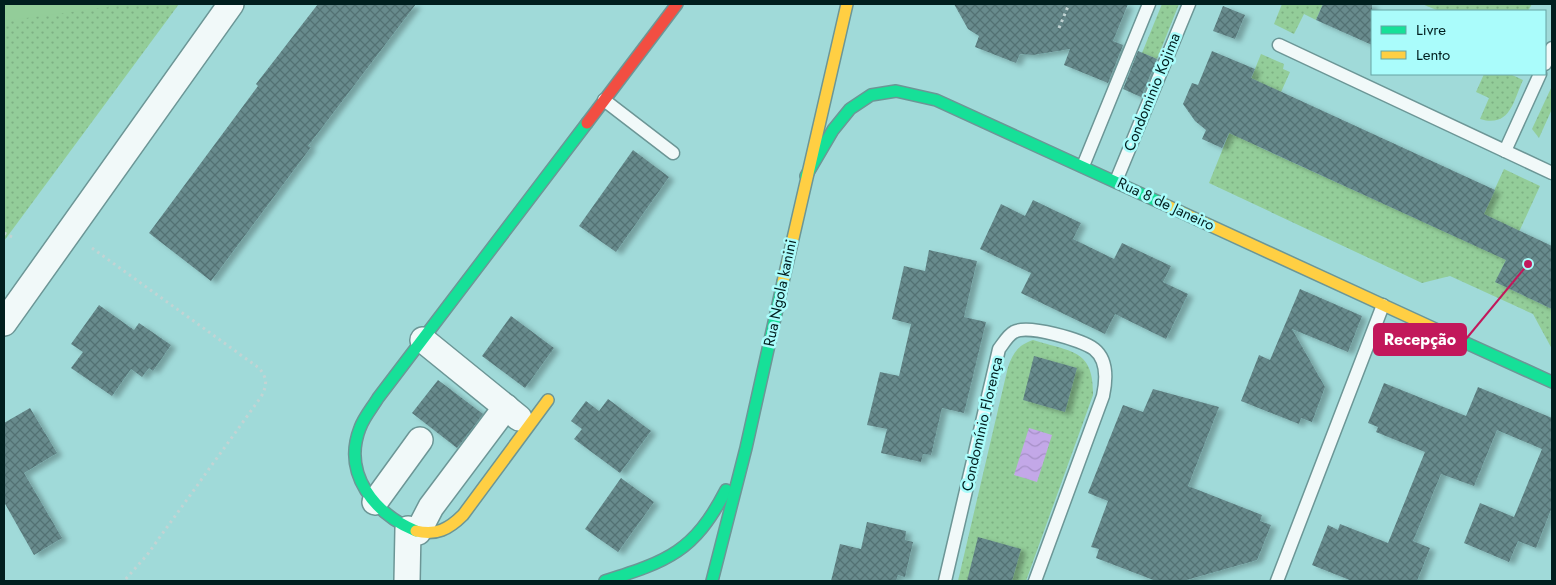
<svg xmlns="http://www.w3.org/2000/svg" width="1556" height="585" viewBox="0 0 1556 585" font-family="Jost,sans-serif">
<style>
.green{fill:url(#green-dots)}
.pitch{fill:#93cd99}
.water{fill:url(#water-waves)}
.building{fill:url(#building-cross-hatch);filter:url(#shadow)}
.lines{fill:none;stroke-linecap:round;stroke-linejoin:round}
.lane-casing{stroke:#6c9696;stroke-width:15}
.street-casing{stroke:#6c9696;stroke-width:28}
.fast-casing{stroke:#6c9696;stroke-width:14}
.slow-casing{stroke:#6c9696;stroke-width:14}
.jam-casing{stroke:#6c9696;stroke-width:14}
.path{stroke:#c2d4d4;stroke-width:3;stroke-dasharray:2.5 4;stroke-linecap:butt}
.lane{stroke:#f1f9f9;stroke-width:12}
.street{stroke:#f1f9f9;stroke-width:25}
.fast{stroke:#16e098;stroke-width:11}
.slow{stroke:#ffcf43;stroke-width:11}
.jam{stroke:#f24e42;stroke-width:11}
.labels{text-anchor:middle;stroke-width:5;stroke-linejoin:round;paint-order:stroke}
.street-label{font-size:15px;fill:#001e1e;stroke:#aafcfb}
.leader{fill:none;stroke:#c2185b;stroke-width:2}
.callout-dot{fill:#c2185b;stroke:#aafcfb;stroke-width:2}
.callout{fill:#c2185b;stroke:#c2185b;stroke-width:2}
.callout-label{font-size:16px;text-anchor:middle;font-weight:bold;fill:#fff}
</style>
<defs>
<pattern id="green-dots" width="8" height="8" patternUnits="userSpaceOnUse" patternTransform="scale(1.25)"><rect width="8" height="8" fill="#93cd99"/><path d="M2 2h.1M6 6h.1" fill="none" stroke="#7db083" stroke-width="1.8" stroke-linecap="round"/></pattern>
<pattern id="water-waves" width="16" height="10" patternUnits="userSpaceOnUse" patternTransform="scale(1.25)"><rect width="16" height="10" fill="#c3a8e8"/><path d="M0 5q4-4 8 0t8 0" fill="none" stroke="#a690c7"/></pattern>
<pattern id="building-cross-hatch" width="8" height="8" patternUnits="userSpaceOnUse" patternTransform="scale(1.25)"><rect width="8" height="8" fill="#678b8d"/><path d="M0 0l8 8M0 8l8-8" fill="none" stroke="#527173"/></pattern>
<filter id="shadow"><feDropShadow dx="5.5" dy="3" stdDeviation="2.5" flood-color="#0004"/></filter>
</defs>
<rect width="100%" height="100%" fill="#a0dad9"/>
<!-- green -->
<g class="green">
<path d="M4,4H179L4,241Z"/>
<path d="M1162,4H1179L1157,59L1142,53Z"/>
<path d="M1282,4H1323L1316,20L1304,14L1294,34L1274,24Z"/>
<path d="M1422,4H1532L1528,11H1439Z"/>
<path d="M1261,54L1284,64L1283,69L1290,72L1257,146L1470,243L1504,169L1540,186L1496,282L1552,309V349L1533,314L1450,276L1422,283L1209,183Z"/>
<path d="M1484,74H1510L1523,80C1513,102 1510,128 1480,119L1489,98L1476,92Z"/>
<path d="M1552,86V109L1539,138L1532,129Z"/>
<path d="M1033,340C1071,352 1094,349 1093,395L1026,581H958L1008,367C1013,353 1018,345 1033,340Z"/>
</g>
<!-- pitch -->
<path class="pitch" d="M4,4H107L108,7L4,21Z"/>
<!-- water -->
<path class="water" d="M1029,428L1052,435L1037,482L1014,475Z"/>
<!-- building -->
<g class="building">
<path d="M318,4H416L308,146L311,147L211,281L149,233L258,86L256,84Z"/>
<path d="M954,4H1128L1113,41L1123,45L1108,83L1064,65L1070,49L1033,55L1020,54L1016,63L975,47L979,36L968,29Z"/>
<path d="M1323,4H1372V45L1316,20Z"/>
<path d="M1223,6L1245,15L1235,39L1213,31Z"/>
<path d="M1138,51L1157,59L1141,97L1123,89Z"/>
<path d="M1212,51L1255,69L1251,78L1495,190L1484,214L1552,246V309L1495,282L1506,260L1229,133L1222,148L1202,139L1206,130L1195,121L1183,104L1192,83L1198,85Z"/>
<path d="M633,150L669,177L616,252L579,226Z"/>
<path d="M1033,200L1081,223L1073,239L1114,259L1122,243L1171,266L1163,282L1188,294L1166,339L1115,314L1105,334L1021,293L1031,273L980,249L1001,204L1025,216Z"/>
<path d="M929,250L977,261L964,317L986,322L964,413L942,408L931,455L923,454L921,462L881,453L887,429L867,425L880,372L899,376L911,324L892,319L904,266L925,271Z"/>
<path d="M1300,289L1362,316L1348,352L1292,329L1325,387L1312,422L1301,418L1299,424L1241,401L1259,355L1270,360Z"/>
<path d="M99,305L134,330L139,323L171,345L153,371L149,368L142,377L131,369L112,396L71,368L83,352L71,344Z"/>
<path d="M511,316L554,348L525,388L482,356Z"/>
<path d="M1034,356L1077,368L1065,412L1023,400Z"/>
<path d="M438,380L483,414L457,448L412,413Z"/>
<path d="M1384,383L1466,416L1478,387L1552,418V507L1536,548L1518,541L1509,562L1464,543L1480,503L1514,517L1542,449L1497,430L1474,486L1441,474L1413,541L1430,548L1417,581H1352L1312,565L1328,525L1338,530L1340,524L1388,543L1425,452L1376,432L1378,427L1368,423Z"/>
<path d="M1153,389L1219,407L1188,486L1262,515L1260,521L1271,525L1257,560L1183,581H1156L1096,558L1099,549L1091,547L1108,501L1088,493L1123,405L1143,412Z"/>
<path d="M608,399L651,431L620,473L574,439L582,429L571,421L586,401L599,411Z"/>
<path d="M30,408L57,453L24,473L62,538L34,555L4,502V423Z"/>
<path d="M621,478L654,502L618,552L585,529Z"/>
<path d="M867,522L906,531L905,540L913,542L905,577L898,575L896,581H831L840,544L861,549Z"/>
<path d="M978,537L1021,549L1012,581H967Z"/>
</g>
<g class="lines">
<defs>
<g id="lane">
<path d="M1279,45L1552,173"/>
<path d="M1545,64L1552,48"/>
<path d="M604,100L673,153"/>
<path d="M1505,151L1540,74"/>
<path d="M1083,166L1149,4"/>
<path d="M1116,181L1189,4"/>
<path d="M945,581L999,349C1003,344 1008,335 1014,332C1028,324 1082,340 1094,349C1108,360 1106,382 1103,396L1035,581"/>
<path d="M1277,581L1383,305"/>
</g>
<g id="street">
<path d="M4,323L231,4"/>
<path d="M423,340L519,418"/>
<path d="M375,502L420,440"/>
<path d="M418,532L431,507L506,407"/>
<path d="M407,581L408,529"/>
</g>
<g id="fast">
<path d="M806,176L833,130L850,109L871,95L896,91L936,100L1159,202"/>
<path d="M1444,333L1552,382"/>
<path d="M416,531C375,514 342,474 360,428C364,417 372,408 378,398L587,123"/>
<path d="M605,581C668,561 694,552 726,490"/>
<path d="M712,581L746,448L783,282"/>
</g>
<g id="slow">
<path d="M1159,202L1444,333"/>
<path d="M783,282L847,4"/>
<path d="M416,531C436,536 449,529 463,515L548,400"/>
</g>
<path id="jam" d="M587,123L677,4"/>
</defs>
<!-- lane casing -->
<use href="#lane" class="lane-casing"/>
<!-- street casing -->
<use href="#street" class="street-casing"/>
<!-- fast casing -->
<use href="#fast" class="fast-casing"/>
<!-- slow casing -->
<use href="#slow" class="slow-casing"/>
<!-- jam casing -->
<use href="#jam" class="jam-casing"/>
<!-- path -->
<g class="path">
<path d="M1059,28L1069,4"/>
<path d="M4,233L12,237"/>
<path d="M92,248L259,368C268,379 267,385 261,397L147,555L124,581"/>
</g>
<!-- lane -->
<use href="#lane" class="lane"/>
<!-- street -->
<use href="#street" class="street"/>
<!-- fast -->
<use href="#fast" class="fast"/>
<!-- slow -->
<use href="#slow" class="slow"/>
<!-- jam -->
<use href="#jam" class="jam"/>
</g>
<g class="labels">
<!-- street labels -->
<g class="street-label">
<text transform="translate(1152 92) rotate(-68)" y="5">Condominio Kojima</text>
<text transform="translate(1166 204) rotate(25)" y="5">Rua 8 de Janeiro</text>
<text transform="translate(780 293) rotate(-78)" y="5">Rua Ngola kanini</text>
<text transform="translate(982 424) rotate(-77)" y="5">Condomínio Florença</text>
</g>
</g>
<!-- callouts -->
<path class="leader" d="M1528 264L1466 339"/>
<circle class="callout-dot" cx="1528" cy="264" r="5"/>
<rect class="callout" x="1374" y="324" width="92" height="31" rx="5"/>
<g class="callout-label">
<text x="1420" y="345">Recepção</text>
</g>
<!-- border -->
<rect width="1556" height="585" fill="none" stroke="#001e1e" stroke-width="10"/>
<!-- legend -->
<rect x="1371" y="10" width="175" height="65" fill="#aafcfb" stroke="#66a3a3"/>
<rect x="1381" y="26" width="25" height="8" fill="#16e098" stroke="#66a3a3"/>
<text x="1416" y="35" font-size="15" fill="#001e1e">Livre</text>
<rect x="1381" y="51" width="25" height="8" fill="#ffcf43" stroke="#66a3a3"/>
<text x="1416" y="60" font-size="15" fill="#001e1e">Lento</text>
</svg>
